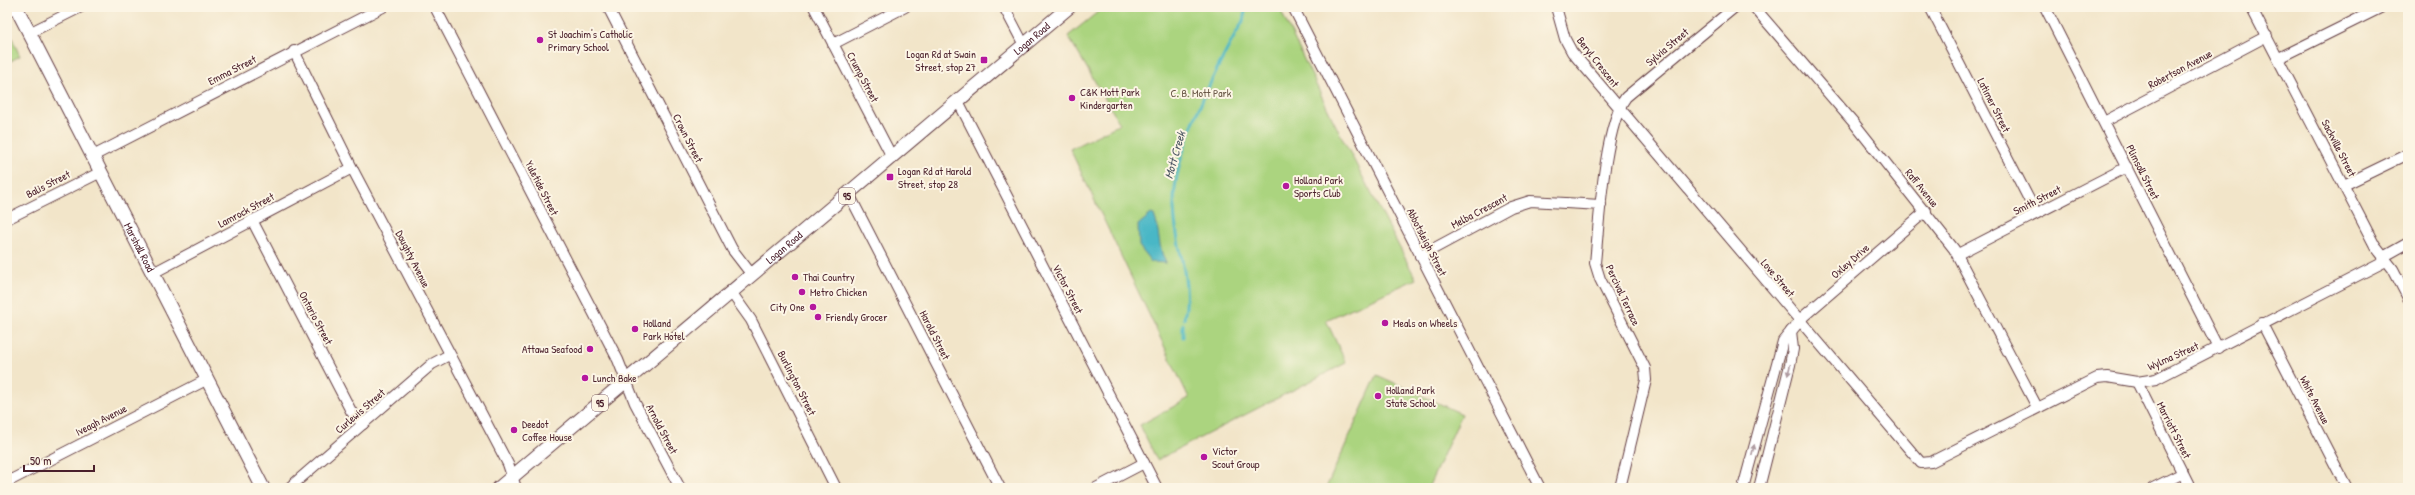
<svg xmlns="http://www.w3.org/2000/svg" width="2415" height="495" viewBox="0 0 2415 495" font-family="'Patrick Hand',sans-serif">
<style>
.green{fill:#abd47f;stroke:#7a7a55}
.water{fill:#4ab7c6;stroke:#4a6b78}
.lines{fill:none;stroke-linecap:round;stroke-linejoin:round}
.stream{stroke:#4ab7c6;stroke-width:3}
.minor-casing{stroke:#633d43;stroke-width:12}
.major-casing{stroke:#633d43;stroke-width:15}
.minor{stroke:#fff;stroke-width:10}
.major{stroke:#fff;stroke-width:13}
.oneway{fill:#ae9aa0}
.poi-dot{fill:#b5179e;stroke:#fcf5e5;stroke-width:1.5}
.labels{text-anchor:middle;stroke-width:4;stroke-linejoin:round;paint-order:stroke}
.shield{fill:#fcf5e5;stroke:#7f5f63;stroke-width:1}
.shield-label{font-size:10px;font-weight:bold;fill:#4a1f2b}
.poi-label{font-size:11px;fill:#4a1f2b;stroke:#fcf5e5;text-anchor:start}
.street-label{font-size:11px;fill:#4a1f2b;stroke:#fcf5e5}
.park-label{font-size:11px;fill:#675544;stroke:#fcf5e5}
.water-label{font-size:12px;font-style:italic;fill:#4a5461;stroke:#fcf5e5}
</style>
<rect width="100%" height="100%" fill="#fcf5e5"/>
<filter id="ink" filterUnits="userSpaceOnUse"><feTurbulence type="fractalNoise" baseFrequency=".025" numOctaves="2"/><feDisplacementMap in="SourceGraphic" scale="8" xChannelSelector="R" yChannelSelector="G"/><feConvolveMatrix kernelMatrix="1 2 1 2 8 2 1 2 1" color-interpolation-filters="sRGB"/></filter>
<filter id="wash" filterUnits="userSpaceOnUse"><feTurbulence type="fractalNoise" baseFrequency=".012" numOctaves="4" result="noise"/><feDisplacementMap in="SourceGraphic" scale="16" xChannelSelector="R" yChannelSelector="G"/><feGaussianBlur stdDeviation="0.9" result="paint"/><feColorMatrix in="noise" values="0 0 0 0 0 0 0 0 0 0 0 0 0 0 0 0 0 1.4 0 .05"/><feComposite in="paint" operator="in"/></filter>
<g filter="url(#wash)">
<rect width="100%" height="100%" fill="#f2e5c9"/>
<!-- green -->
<g class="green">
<path d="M1104,7H1279L1333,120L1416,279L1326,320L1346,363L1157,460L1140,425L1189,398L1070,149L1120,124L1068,36Z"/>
<path d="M11,36L20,56L7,63V38Z"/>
<path d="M1377,375L1462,414L1428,488H1326Z"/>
</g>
<!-- water -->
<path class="water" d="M1151,214L1154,215C1160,230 1157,245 1166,263L1151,262L1139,246L1138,225Z"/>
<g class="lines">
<!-- stream -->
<g class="stream">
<path d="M1184,319C1193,282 1175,246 1174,208C1172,153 1216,68 1243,21L1246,7"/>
<path d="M1183,337V324"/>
</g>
</g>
</g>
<g filter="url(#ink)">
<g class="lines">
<defs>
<g id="minor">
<path d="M435,7L618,360L635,403L680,488"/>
<path d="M608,7L732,249L752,275"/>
<path d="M814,7L892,157"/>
<path d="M1004,7L1024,45"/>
<path d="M1293,7L1540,488"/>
<path d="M1556,7L1565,39L1572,52L1921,463L1931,462L2097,378L2107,377L2137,382L2156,379L2386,261"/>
<path d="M1754,7L1854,123L1954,249L2037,407"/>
<path d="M1930,7L2036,213"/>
<path d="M2045,7L2218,348"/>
<path d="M2251,7L2375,246L2393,269L2408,298"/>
<path d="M29,33L81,7"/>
<path d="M833,44L905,7"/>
<path d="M294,51L352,168L508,464L516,488"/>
<path d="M2279,58L2382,7"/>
<path d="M958,101L1157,488"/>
<path d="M2104,122L2267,36"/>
<path d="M93,156L383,7"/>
<path d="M2344,185L2408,154"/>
<path d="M849,194L1000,488"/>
<path d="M7,219L101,172"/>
<path d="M252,220L351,411L363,424"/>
<path d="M1958,254L2127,167"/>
<path d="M1420,256L1511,207L1530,201L1601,205"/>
<path d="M2383,257L2408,243"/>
<path d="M153,273L352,168"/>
<path d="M731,292L751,320L836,488"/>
<path d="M2262,323L2347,488"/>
<path d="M2137,382L2190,488"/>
<path d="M7,482L206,380"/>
<path d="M289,488L432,364L449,355"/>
<path d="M1096,488L1144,463"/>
<path d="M1620,488L1646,380L1645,368L1600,279L1595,263C1599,224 1604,126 1626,97L1735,7"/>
<path d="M1743,488L1783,341L1804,316L1926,211"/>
<path d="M1759,488L1790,365L1793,349L1791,331"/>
<path d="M2153,488L2183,473"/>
</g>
<g id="major">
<path id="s1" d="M16,7L263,488"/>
<path id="s2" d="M499,488L1069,7"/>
</g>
</defs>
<!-- minor casing -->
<use href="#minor" class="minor-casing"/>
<!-- major casing -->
<use href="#major" class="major-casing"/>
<!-- minor -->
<use href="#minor" class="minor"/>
<!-- major -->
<use href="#major" class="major"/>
</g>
<!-- one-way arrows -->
<defs><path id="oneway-solid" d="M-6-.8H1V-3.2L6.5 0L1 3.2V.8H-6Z"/></defs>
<g class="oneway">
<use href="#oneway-solid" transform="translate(1789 370) rotate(104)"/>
<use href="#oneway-solid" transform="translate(1753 450) rotate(-76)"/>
</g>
</g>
<!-- markers -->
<g class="poi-dot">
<circle cx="540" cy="40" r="4"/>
<rect x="980" y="56" width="8" height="8" rx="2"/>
<circle cx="1072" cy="98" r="4"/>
<rect x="886" y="173" width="8" height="8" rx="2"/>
<circle cx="1286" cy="186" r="4"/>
<circle cx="795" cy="277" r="4"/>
<circle cx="802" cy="292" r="4"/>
<circle cx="813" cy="307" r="4"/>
<circle cx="818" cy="317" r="4"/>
<circle cx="1385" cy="323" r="4"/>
<circle cx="635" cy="329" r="4"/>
<circle cx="590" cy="349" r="4"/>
<circle cx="585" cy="378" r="4"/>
<circle cx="1378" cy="396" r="4"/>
<circle cx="514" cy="430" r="4"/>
<circle cx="1204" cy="457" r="4"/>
</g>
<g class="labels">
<!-- shield labels -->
<g class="shield">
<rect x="839" y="188" width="16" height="16" rx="3"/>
<rect x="592" y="395" width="16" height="16" rx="3"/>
</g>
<g class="shield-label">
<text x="847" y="200">95</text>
<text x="600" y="407">95</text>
</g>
<!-- poi labels -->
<g class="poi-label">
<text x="548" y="38">St Joachim's Catholic<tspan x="548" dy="13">Primary School</tspan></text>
<text x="976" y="58" text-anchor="end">Logan Rd at Swain<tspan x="976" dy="13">Street, stop 27</tspan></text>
<text x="1080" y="96">C&amp;K Mott Park<tspan x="1080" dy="13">Kindergarten</tspan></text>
<text x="898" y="175">Logan Rd at Harold<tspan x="898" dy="13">Street, stop 28</tspan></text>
<text x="1294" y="184">Holland Park<tspan x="1294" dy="13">Sports Club</tspan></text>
<text x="803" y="281">Thai Country</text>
<text x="810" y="296">Metro Chicken</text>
<text x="805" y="311" text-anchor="end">City One</text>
<text x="826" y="321">Friendly Grocer</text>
<text x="643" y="327">Holland<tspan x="643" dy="13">Park Hotel</tspan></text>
<text x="1393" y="327">Meals on Wheels</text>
<text x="582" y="353" text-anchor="end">Attawa Seafood</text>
<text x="593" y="382">Lunch Bake</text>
<text x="1386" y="394">Holland Park<tspan x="1386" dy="13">State School</tspan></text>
<text x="522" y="428">Deedot<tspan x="522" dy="13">Coffee House</tspan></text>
<text x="1212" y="455">Victor<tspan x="1212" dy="13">Scout Group</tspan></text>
</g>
<!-- street labels -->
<g class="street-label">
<text dy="4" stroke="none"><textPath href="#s2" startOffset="697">Logan Road</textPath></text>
<text transform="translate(1667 47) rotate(-40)" y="4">Sylvia Street</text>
<text transform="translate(1598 62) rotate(52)" y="4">Beryl Crescent</text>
<text transform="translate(2180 69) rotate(-28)" y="4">Robertson Avenue</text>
<text transform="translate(232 70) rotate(-27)" y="4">Emma Street</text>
<text transform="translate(863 77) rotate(62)" y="4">Crump Street</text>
<text transform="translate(1994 105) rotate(63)" y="4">Latimer Street</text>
<text transform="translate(688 138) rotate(63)" y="4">Crown Street</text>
<text transform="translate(2339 148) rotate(63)" y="4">Sackville Street</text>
<text transform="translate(2143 172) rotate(63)" y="4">Plimsoll Street</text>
<text transform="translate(48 184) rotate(-27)" y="4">Balis Street</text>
<text transform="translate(542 188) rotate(63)" y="4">Yuletide Street</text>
<text transform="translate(1922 188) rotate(51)" y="4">Raff Avenue</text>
<text transform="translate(2037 200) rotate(-27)" y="4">Smith Street</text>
<text transform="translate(246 210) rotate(-28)" y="4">Lamrock Street</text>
<text transform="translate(1479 211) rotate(-28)" y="4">Melba Crescent</text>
<text transform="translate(1427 242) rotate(63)" y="4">Abbotsleigh Street</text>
<text dy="4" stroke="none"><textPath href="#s1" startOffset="270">Marshall Road</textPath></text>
<text dy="4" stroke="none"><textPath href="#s2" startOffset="373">Logan Road</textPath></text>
<text transform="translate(413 259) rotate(63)" y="4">Doughty Avenue</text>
<text transform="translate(1850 261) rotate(-41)" y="4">Oxley Drive</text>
<text transform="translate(1778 278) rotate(50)" y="4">Love Street</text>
<text transform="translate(1068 289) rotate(63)" y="4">Victor Street</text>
<text transform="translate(1623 295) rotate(65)" y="4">Percival Terrace</text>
<text transform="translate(316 318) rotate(62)" y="4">Ontario Street</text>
<text transform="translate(935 335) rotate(63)" y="4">Harold Street</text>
<text transform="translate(2173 356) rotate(-24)" y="4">Wylma Street</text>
<text transform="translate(797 383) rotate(63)" y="4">Burlington Street</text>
<text transform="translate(2315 400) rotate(63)" y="4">White Avenue</text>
<text transform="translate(360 411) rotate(-41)" y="4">Curlewis Street</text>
<text transform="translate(101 420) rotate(-27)" y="4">Iveagh Avenue</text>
<text transform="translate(662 429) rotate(62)" y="4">Arnold Street</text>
<text transform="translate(2174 430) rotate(63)" y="4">Marriott Street</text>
</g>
<!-- park labels -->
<g class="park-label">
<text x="1201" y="97">C. B. Mott Park</text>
</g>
<!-- water labels -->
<g class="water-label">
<text transform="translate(1175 155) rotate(-74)" y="4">Mott Creek</text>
</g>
</g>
<!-- margin -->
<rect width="2415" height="495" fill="none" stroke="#fcf5e5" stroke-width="24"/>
<!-- scale -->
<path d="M24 465v6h70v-6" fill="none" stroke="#4a1f2b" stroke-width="2"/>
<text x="30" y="465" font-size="12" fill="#4a1f2b" stroke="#fcf5e5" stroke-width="3" paint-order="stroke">50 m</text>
</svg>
